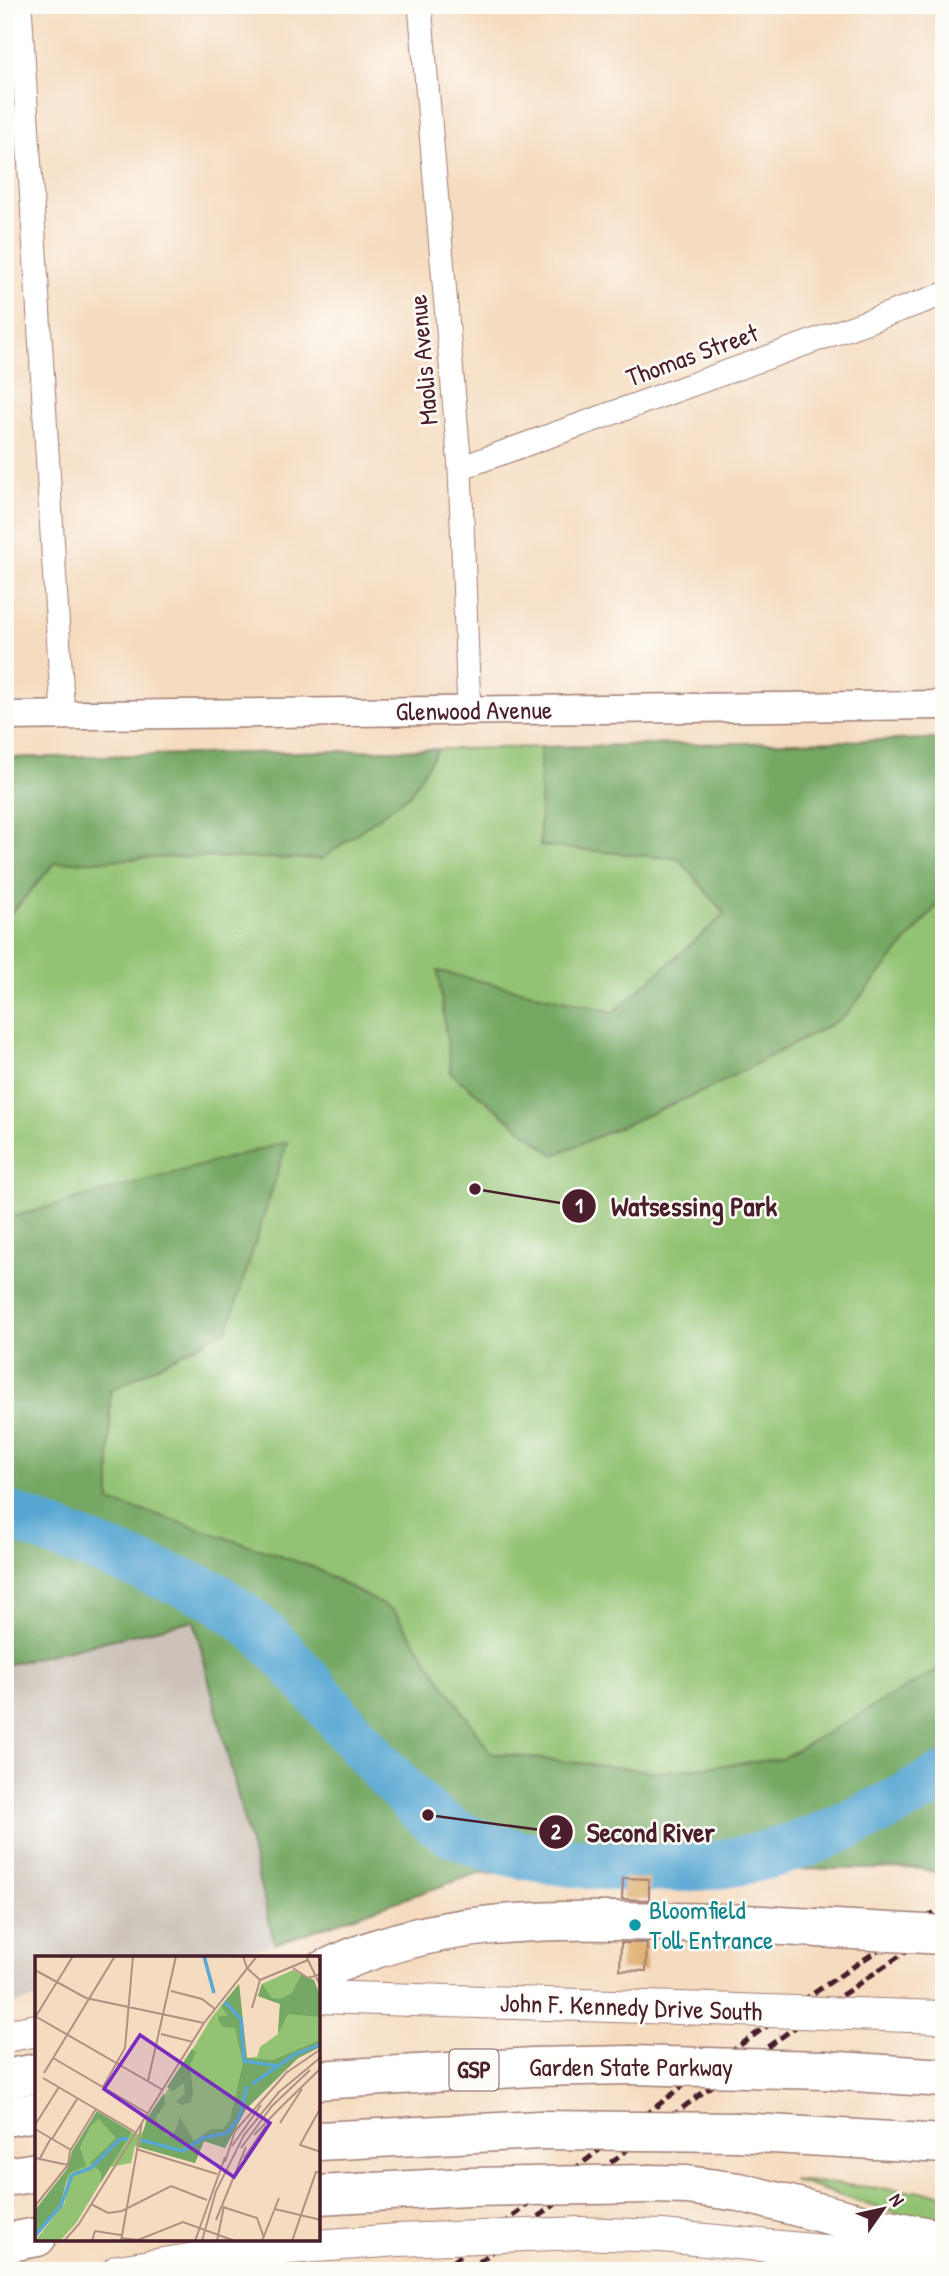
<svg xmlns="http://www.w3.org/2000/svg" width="949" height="2276" viewBox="0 0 949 2276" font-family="'Patrick Hand',sans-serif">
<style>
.industrial{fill:#ccc2b9}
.green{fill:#92c272;stroke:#6e704e;stroke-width:2}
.forest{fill:#75a864;stroke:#606448;stroke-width:2}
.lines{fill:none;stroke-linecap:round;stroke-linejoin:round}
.river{stroke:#59a7d3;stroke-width:49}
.building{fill:#deaa69}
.minor-casing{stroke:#a07d75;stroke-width:25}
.tertiary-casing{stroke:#a07d75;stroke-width:31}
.secondary-casing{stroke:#a07d75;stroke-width:34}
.motorway-casing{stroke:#a07d75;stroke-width:41}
.minor{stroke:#fff;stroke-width:23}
.tertiary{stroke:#fff;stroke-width:28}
.secondary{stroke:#fff;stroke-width:32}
.motorway{stroke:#fff;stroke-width:38}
.rail{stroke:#4a1f2b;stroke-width:5;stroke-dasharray:10 5;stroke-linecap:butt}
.secondary-bridge-casing{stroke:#a07d75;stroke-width:34;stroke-linecap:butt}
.motorway-bridge-casing{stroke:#a07d75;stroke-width:41;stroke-linecap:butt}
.secondary-bridge{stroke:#fff;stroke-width:32}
.motorway-bridge{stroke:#fff;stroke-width:38}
.culture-dot{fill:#0f9aa8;stroke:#fdfcf7;stroke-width:2.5}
.labels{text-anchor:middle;stroke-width:5;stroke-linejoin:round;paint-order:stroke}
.shield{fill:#fdfcf7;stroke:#806168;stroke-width:2}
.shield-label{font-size:24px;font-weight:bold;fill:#4a1f2b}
.street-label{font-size:26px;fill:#4a1f2b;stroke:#fdfcf7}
.culture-label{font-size:26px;fill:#0d838f;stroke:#fdfcf7;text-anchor:start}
.inset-river{fill:none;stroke:#59a7d3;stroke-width:3.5}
.inset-road{fill:none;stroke:#b19084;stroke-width:2}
.view{fill:#7b2cbf;fill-opacity:0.15;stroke:#7b2cbf;stroke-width:3.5}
.inset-edge{fill:none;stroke:#4a1f2b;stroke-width:3.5}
.leader{fill:none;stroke:#4a1f2b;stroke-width:2.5}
.callout-dot{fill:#4a1f2b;stroke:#fdfcf7;stroke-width:2.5}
.mark-label{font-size:21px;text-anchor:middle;font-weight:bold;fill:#fff}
.callout-label{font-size:28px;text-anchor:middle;font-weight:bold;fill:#4a1f2b;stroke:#fdfcf7;stroke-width:5;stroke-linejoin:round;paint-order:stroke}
</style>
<rect width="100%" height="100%" fill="#fdfcf7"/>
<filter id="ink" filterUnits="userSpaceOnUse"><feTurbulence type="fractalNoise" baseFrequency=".0143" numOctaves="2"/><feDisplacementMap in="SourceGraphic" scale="14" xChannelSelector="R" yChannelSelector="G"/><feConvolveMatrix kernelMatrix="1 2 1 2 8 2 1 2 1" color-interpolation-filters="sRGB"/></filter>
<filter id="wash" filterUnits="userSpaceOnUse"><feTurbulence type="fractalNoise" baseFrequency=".00686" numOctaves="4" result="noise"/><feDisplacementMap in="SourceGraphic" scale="28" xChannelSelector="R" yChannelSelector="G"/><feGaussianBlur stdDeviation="1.57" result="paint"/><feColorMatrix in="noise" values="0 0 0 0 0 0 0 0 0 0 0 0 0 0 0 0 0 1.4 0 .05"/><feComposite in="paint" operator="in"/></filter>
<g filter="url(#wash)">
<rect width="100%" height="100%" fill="#f5dbbf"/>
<!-- industrial -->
<path class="industrial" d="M194,1620L275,1944L217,1958H37V1999L5,2006V1665Z"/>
<!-- green -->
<g class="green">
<path d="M944,739V1874L918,1868L478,1873L275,1944L194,1620L5,1665V758Z"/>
<path d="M792,2180L944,2194V2229Z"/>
</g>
<!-- forest -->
<g class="forest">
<path d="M944,739V897L843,1018L708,1089L554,1155L451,1073L438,971L614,1012L725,914L679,859L540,846V747Z"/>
<path d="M438,749L410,794L322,859L171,857L55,863L5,920V758Z"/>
<path d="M287,1142L228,1329L110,1391V1502L155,1514L313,1567L394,1611L491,1753L658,1772L781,1759L944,1666V1874L918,1868L478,1873L275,1944L194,1620L5,1665V1219Z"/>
</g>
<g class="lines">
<!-- river -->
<path class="river" d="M5,1514L212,1594C234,1610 258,1627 277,1647C328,1701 371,1763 426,1813C460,1844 505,1852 548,1859C615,1869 688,1873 754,1858C820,1843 885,1809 944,1777"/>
</g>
<g id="blocks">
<!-- building -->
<g class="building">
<path d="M623,1878L649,1879V1900L622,1899Z"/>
<path d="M621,1943H647L646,1971L620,1970Z"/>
</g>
</g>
</g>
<g filter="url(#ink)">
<use href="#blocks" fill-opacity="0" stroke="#a07d75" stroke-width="2"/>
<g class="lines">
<defs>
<g id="minor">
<path d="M20,5L63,715"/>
<path d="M420,5L460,468L469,711"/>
<path d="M460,468L944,294"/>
</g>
<g id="tertiary">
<path id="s1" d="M5,716L944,705"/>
</g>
<g id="secondary">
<path d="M318,1997L710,2009"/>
<path d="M910,2016L944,2017"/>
<path d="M5,2036L37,2030"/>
<path d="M581,2233L662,2236L944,2262"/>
<path d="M118,2271L247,2251L398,2240"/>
</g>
<g id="motorway">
<path d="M318,1973C444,1908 588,1921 725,1923"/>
<path d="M825,2070L944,2078"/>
<path d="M5,2079L37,2073"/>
<path d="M318,2080L532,2067L630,2065"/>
<path d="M5,2117L37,2112"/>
<path d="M738,2132L944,2144"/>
<path d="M318,2141L540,2130"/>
<path d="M5,2177L37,2172"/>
<path d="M651,2184L687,2185L739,2192L868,2225L944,2240"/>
<path d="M318,2195L466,2187"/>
<path d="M5,2243L37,2237"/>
</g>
</defs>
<!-- minor casing -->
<use href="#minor" class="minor-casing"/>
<!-- tertiary casing -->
<use href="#tertiary" class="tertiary-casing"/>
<!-- secondary casing -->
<use href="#secondary" class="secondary-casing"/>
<!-- motorway casing -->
<use href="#motorway" class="motorway-casing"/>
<!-- minor -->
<use href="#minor" class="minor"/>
<!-- tertiary -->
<use href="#tertiary" class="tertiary"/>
<!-- secondary -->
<use href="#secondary" class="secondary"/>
<!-- motorway -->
<use href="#motorway" class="motorway"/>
<!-- rail -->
<g class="rail">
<path d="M441,2271L691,2080L805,1999L944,1906"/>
<path d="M467,2271L701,2094L814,2014L944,1926"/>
</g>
<defs>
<g id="secondary-bridge">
<path d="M710,2009L910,2016"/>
<path d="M398,2240L581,2233"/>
</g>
<g id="motorway-bridge">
<path d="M725,1923L944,1935"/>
<path d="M630,2065L825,2070"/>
<path d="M540,2130L738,2132"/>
<path d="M466,2187L651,2184"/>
</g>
</defs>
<!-- secondary-bridge casing -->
<use href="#secondary-bridge" class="secondary-bridge-casing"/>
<!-- motorway-bridge casing -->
<use href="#motorway-bridge" class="motorway-bridge-casing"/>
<!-- secondary-bridge -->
<use href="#secondary-bridge" class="secondary-bridge"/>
<!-- motorway-bridge -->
<use href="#motorway-bridge" class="motorway-bridge"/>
</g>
</g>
<!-- markers -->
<circle class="culture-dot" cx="635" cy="1925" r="7"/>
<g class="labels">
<!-- shield labels -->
<rect class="shield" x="449.5" y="2049.5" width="49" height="41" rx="5"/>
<g class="shield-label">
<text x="474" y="2078">GSP</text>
</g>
<!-- street labels -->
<g class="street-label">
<text transform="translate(692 355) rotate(-20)" y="9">Thomas Street</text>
<text transform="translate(423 360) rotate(-95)" y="9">Maolis Avenue</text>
<text dy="9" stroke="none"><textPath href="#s1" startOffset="469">Glenwood Avenue</textPath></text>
<text transform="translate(631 2007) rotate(2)" y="9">John F. Kennedy Drive South</text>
<text x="631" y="2076">Garden State Parkway</text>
</g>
<!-- culture labels -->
<g class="culture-label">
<text x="649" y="1919">Bloomfield<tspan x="649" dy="30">Toll Entrance</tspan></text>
</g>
</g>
<!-- overview -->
<g transform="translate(35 1956)">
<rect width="285" height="285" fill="#f5dbbf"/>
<path d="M258,14L279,24L285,40V91L263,102L211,153L190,192L169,185L160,207L100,190L96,207L75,211L41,267L25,285H0L30,246L33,217L56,170L64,163L77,174L106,178L177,61L204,28L211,102L222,101L225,91L243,78L245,48L223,40L227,28Z" fill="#92c272"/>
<path d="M266,19L279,24L285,40V61L253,58L243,78L245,48L223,40L227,28L237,42L246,43L257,37ZM204,28L212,102L238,104L285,84V91L263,102L211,153L190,192L169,185L160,207L104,191L112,162L129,137L130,148L120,163L131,179L138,181L145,161L159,185L176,173H188L195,164L208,107L200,72L188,71L183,64L184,60H193L186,50ZM157,93L161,96L155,109L158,135L156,146L147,149L141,146L150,137L149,127L138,135L132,131ZM62,155L97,176L66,226V216L55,207L81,182L64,163L56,170L45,192L51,210L34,217L25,248L0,279V254L32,213L37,195Z" fill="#75a864"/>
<path class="inset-river" d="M169,0L179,37M190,46L206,63L209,105L243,110M217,128L259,99L286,88M106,184L148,195L168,182L192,177L204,162L212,130M0,280L26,249L37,219L56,212L85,183H93"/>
<path class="inset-road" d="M208,0L212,12L225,24L273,4M271,0L286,31M258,12L273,22L286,18M0,14L51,42L169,67M136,35L167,43L180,53M217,52L225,24M0,60L128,134M1,60L38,0M126,78L158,86M18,102L112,157M9,117L80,0M251,117L286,93M8,122L100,176M113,125L141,0M68,131L90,92L98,0M286,151L265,189L286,196M243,154L286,112M245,167L267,133M0,169L24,131M0,173L36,194M219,179L245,152M17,183L42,143M197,190L226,149M206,192L237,150L275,114M101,193L182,218M0,202L33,209M209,202L231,170M4,204L16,182M190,206L200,175L253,115M56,248L73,257L87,255L136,230L172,244M0,250L33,209L35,195L61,153M188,251L222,262L229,282M240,253L286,264M181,264L211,191M86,282L103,284L148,266L200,285M29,285L44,268L169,67L222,0M57,285L60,275L86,279M86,285L107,166M160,285L190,201M167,285L181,235L209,179L244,136L286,101M182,285L189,250M227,285L244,242M257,285L281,216L286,217"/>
<path class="view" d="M105,79L235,167L199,221L69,133Z"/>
<rect width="285" height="285" class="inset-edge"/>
</g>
<!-- callouts -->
<path class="leader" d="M475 1189L579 1206M428 1815L556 1832"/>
<g class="callout-dot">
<circle cx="475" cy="1189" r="7"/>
<circle cx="428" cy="1815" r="7"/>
<circle cx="579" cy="1206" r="18"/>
<circle cx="556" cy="1832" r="18"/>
</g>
<g class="mark-label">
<text x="579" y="1213">1</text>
<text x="556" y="1839">2</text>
</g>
<g class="callout-label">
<text x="694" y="1216">Watsessing Park</text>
<text x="651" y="1842">Second River</text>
</g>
<!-- margin -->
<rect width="949" height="2276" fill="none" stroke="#fdfcf7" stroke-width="28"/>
<!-- north arrow -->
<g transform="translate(883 2209) rotate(56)" stroke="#fdfcf7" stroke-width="5" paint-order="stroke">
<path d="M0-5L12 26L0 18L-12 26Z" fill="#4a1f2b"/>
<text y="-10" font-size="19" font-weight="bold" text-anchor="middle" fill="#4a1f2b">N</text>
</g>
</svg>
